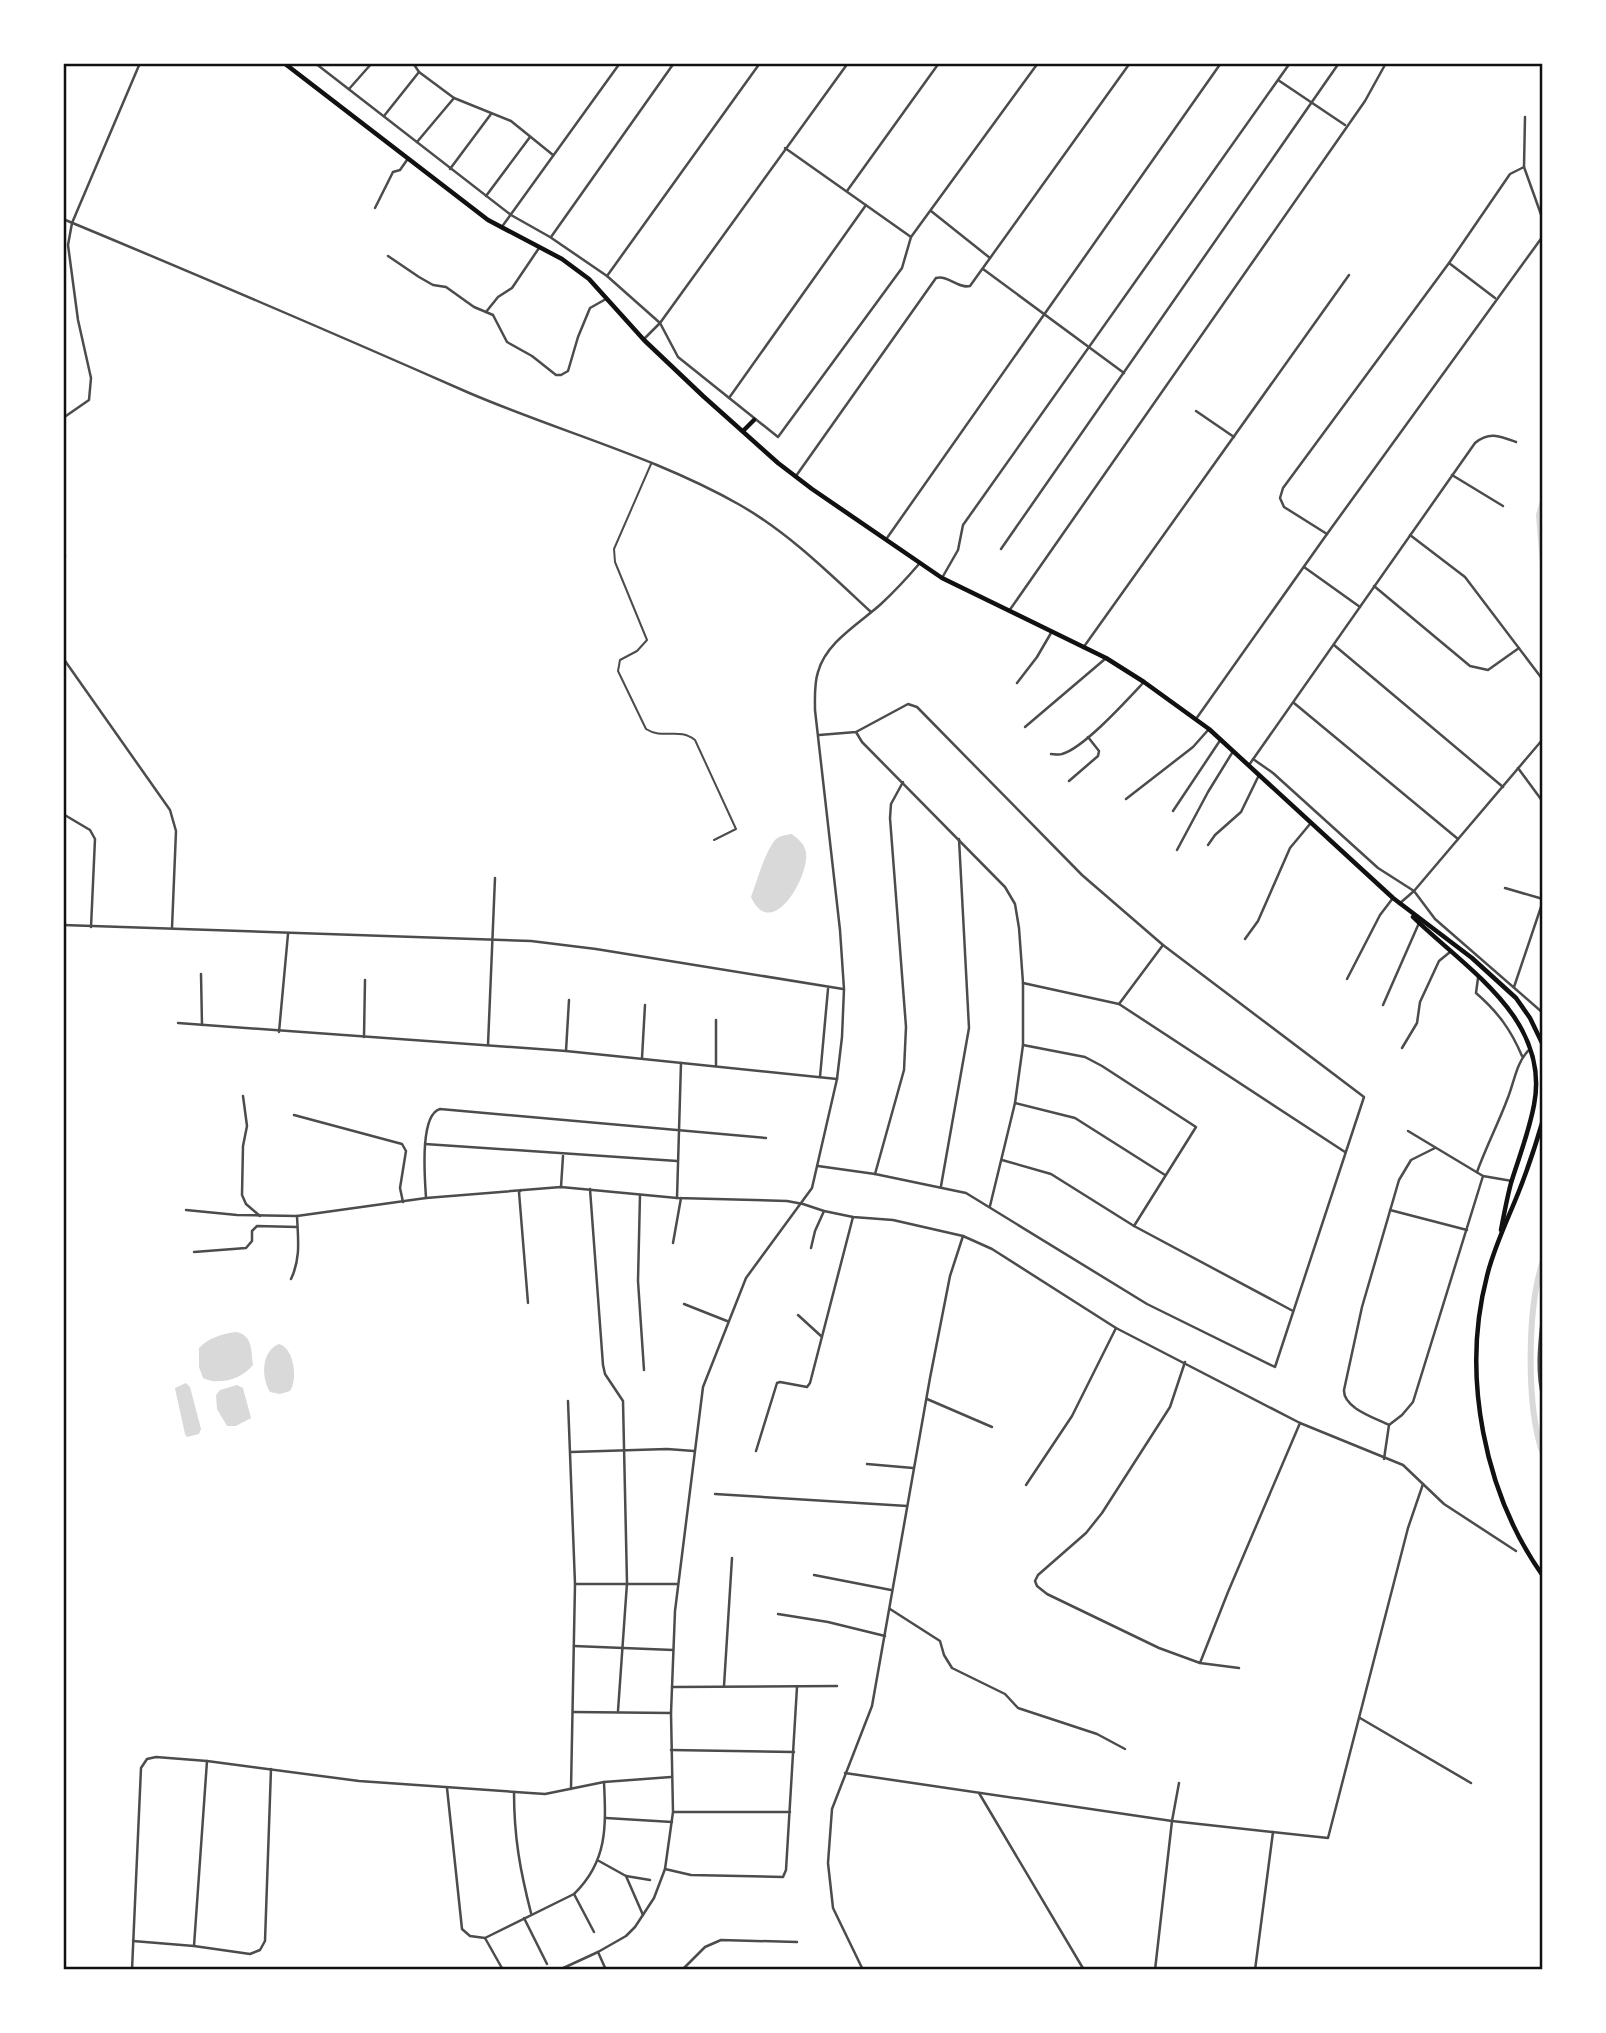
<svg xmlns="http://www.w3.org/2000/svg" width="1606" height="2033" viewBox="0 0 1606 2033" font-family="Montserrat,sans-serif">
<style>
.water{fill:#d9d9d9}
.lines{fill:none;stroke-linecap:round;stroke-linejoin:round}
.canal{stroke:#d9d9d9;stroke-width:6}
.service{stroke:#4c4c4c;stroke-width:2}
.minor{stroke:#4c4c4c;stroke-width:2.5}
.primary{stroke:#111;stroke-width:4.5}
.neatline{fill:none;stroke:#111;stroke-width:2.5}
</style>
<rect width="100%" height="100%" fill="#fff"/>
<!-- water -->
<g class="water">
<path d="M792,834C799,840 804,843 806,852C810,875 772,943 751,897C757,881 765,851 776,839C781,835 786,835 792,834Z"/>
<path d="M237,1332C253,1336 251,1351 253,1365C242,1379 219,1386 203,1378L199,1367V1348C208,1338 224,1333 237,1332Z"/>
<path d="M279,1344C294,1348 298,1379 290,1391L280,1394L270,1392C261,1378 261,1351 279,1344Z"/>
<path d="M186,1383L190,1387L201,1429L199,1434L187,1437L185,1434L176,1393L175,1388Z"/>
<path d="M237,1385L243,1388L251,1418L236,1426H227L217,1409L216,1395L220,1390Z"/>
</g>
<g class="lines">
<!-- canal -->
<g class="canal">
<path d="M1543,501L1539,515L1543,563"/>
<path d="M1543,1261C1527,1308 1526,1407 1543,1454"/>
</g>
<!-- service -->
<path class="service" d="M651,464L614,549L615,562L647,640L637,651L620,660L618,671L646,729C663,740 679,727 695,740L736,829L714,840"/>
<!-- minor -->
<g class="minor">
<path d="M315,63L511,215L550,237L607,276L660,323L678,357L778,437L902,268L911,237L1038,63"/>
<path d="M413,63L419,72L454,98L511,121L553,155"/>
<path d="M1278,80L1345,125"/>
<path d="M349,89L372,63"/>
<path d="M384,116L419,72"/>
<path d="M1525,117L1524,167L1543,220"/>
<path d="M417,142L454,98"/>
<path d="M785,148L911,237"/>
<path d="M450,169L491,114"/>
<path d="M847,191L939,63"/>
<path d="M486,196L530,137"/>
<path d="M375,208L393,172L400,170L407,160"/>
<path d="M931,211L990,258"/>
<path d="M63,219C198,275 333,333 467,392C557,431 654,456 740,505C789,533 830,574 871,612"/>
<path d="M501,228L620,63"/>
<path d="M551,237L674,63"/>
<path d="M388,256L419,277L433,285L446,287L474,307L486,312L498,297L512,288L539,248"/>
<path d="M1449,263L1495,298"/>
<path d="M983,269L1124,373"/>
<path d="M607,276L760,63"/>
<path d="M486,312L493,315L507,342L532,356L556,375H561L568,371L578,337L590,308L606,299"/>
<path d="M644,339L660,323L848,63"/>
<path d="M729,398L866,205"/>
<path d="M1196,411L1234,437"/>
<path d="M63,418L89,400L91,378L78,320L68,245L72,223L140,63"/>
<path d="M1452,475L1503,506"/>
<path d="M796,476L936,278C949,275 958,289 970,286L1130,63"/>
<path d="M1327,534L1284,507L1280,498L1283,488L1449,263L1510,174L1524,167"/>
<path d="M1410,535L1465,577L1543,680"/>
<path d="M887,538L1221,63"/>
<path d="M63,549L65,556"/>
<path d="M1001,549L1339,63"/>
<path d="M1304,567L1360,607"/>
<path d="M942,578L958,550L963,525L1290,63"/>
<path d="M1374,586L1470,666L1488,670L1519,648"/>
<path d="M1009,611L1365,101L1386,63"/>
<path d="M1334,645L1503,787"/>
<path d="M1083,648L1349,275"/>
<path d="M63,658L170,810L176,831L172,928"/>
<path d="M1017,683L1037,657L1051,633"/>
<path d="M1294,703L1458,839"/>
<path d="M1196,719L1327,534L1543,236"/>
<path d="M1025,727L1105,659"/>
<path d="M856,732L862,742L1005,887L1015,904L1019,928L1023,983V1045L1015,1103L990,1206"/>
<path d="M1051,754C1053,754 1060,755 1062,754C1084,748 1128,699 1144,682"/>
<path d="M1253,759L1273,773L1378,868L1414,891L1435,919L1543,1013"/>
<path d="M1249,765L1475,443C1489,431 1500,436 1516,442"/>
<path d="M1518,768L1543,802"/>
<path d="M1069,781L1098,756L1099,751L1088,737"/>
<path d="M1126,799L1193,747L1209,729"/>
<path d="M1173,811L1221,739"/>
<path d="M63,814L90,830L95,839L91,927"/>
<path d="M1208,845L1215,835L1241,812L1259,775"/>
<path d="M1177,850L1208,792L1232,753"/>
<path d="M1505,888L1543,899"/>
<path d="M1399,904L1414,891L1543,739"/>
<path d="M63,925L531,941L596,949L843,989"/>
<path d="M1245,939L1258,921L1290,848L1310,824"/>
<path d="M201,974L202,1025"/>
<path d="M1478,978L1476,993C1498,1012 1511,1030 1522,1056"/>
<path d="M1347,979L1380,915L1393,898"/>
<path d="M1023,983L1119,1004L1345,1152"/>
<path d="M1514,987L1543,901"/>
<path d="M1119,1004L1163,945"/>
<path d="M1383,1005L1419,923"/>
<path d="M178,1023L566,1051L837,1079"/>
<path d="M279,1032L288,934"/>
<path d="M364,1037L365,980"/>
<path d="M488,1045L495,878"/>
<path d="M1023,1045L1085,1057L1102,1066L1196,1127L1134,1226"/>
<path d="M1402,1048L1417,1023L1420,1002L1439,961L1450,952"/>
<path d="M566,1051L569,1000"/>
<path d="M642,1058L645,1005"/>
<path d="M716,1066V1020"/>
<path d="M820,1077L828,989"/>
<path d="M243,1096L247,1126L243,1146L242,1195L246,1204L260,1216"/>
<path d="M1015,1103L1075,1118L1165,1175"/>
<path d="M294,1115L402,1144L406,1151L400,1188L403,1202"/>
<path d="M1408,1131L1483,1176L1512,1181"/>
<path d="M425,1144L677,1161"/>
<path d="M1002,1160L1051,1174L1134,1226L1293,1311"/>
<path d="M818,1166L875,1174L966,1193L1147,1304L1275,1367L1364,1097L1163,945L1082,875L917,707L908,704L856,732L819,735"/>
<path d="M1477,1172C1486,1147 1498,1124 1507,1100C1514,1084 1516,1062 1529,1050"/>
<path d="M875,1174L904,1070L906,1027L890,818L891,804L903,782"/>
<path d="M941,1186L969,1028L959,839"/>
<path d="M561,1187L563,1156"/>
<path d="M590,1189L603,1365L605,1374L623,1401L627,1583L618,1711"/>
<path d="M521,1190L519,1192L528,1303"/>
<path d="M640,1195L638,1281L644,1370"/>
<path d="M426,1198C425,1180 419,1115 440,1109L766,1138"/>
<path d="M677,1198L681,1063"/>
<path d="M186,1210L237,1215L297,1216L426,1198L561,1187L677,1198L787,1201L803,1204L824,1211L853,1217L893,1220L963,1236L992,1249L1116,1328L1300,1423L1403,1465L1444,1504L1516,1551"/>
<path d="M1390,1210L1467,1230"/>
<path d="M673,1243L681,1198"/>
<path d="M811,1248L815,1231L824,1211"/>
<path d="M194,1252L246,1248L252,1241V1231L257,1226L297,1227"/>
<path d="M291,1279C301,1258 298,1239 297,1216"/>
<path d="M684,1304L727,1321"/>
<path d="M1543,1308C1540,1338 1535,1370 1543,1399"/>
<path d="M798,1315L821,1336"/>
<path d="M1185,1362L1170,1407L1102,1513L1086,1533L1038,1575L1035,1581L1037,1586L1047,1594L1159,1648L1200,1663L1228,1592L1300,1423"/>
<path d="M927,1399L992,1427"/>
<path d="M568,1401L575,1584L571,1789"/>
<path d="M1389,1425L1402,1415L1413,1402L1483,1176"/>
<path d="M756,1451L777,1383L780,1382L807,1387L810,1383L853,1217"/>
<path d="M571,1452L667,1449L694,1451"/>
<path d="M1384,1459L1389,1425C1375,1418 1343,1408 1344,1390L1362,1307L1399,1180L1411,1160L1435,1148"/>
<path d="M867,1464L913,1468"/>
<path d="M1026,1485L1072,1416L1116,1328"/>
<path d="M715,1494L907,1506"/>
<path d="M814,1575L891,1590"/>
<path d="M575,1584H677"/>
<path d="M890,1609L940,1641L944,1655L952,1668L1005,1694L1018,1708L1097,1734L1125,1749"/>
<path d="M778,1614L828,1622L885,1636"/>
<path d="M574,1646L673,1650"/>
<path d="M1200,1663L1239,1668"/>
<path d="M724,1686L732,1558"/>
<path d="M672,1687L837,1686"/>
<path d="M573,1712L671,1713"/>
<path d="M1360,1718L1471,1783"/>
<path d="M671,1750L794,1752"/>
<path d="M845,1773L1172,1821L1328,1838L1408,1528L1423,1484"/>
<path d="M447,1788L462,1929L470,1936L485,1938"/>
<path d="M514,1792C514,1837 520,1870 531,1913"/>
<path d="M979,1793L1084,1970"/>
<path d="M674,1812H790"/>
<path d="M606,1818L672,1822"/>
<path d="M599,1861L626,1876L650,1880"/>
<path d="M665,1869L691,1875L783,1877L786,1870L797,1687"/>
<path d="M626,1876L643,1915"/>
<path d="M574,1894L594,1932"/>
<path d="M524,1918L547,1964"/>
<path d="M485,1938L574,1894C608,1861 606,1826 604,1782"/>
<path d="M485,1938L503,1970"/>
<path d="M133,1941L194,1946L250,1954L260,1950L265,1941L271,1769"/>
<path d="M194,1946L207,1761"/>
<path d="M598,1952L606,1970"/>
<path d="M132,1970L141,1768L147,1759L156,1757L207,1761L359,1781L545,1794L604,1782L671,1777"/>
<path d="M559,1970L598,1952L626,1936L635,1927L654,1898L665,1869L673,1812L671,1713L675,1611L703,1387L746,1278L812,1188L837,1079L842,1037L844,989L840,930L815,710C815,697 814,684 818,672C826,642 860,623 881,604C895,591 907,578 919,564"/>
<path d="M682,1970L705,1947L721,1940L797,1942"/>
<path d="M863,1970L833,1908L828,1863L832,1809L872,1706L930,1378L950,1276L963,1236"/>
<path d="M1155,1970L1172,1821L1179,1783"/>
<path d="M1255,1970L1273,1832"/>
</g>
<!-- primary -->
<g class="primary">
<path d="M284,63L488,220L562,259L589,279L644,340L703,396L778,463L812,489L942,578L1106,658L1144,682L1209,729L1393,898L1472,958L1516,998L1530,1018L1543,1045"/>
<path d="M743,431L754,420"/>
<path d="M1413,917C1465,968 1551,1019 1534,1105C1529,1132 1519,1157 1511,1183C1507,1198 1504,1214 1501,1230"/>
<path d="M1543,1120C1536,1144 1528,1168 1519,1191C1508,1219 1494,1247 1487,1276C1461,1375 1484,1493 1543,1576"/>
</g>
</g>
<!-- border -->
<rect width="1606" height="2033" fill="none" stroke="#ffffff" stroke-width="130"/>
<rect x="65" y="65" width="1476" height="1903" class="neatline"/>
</svg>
